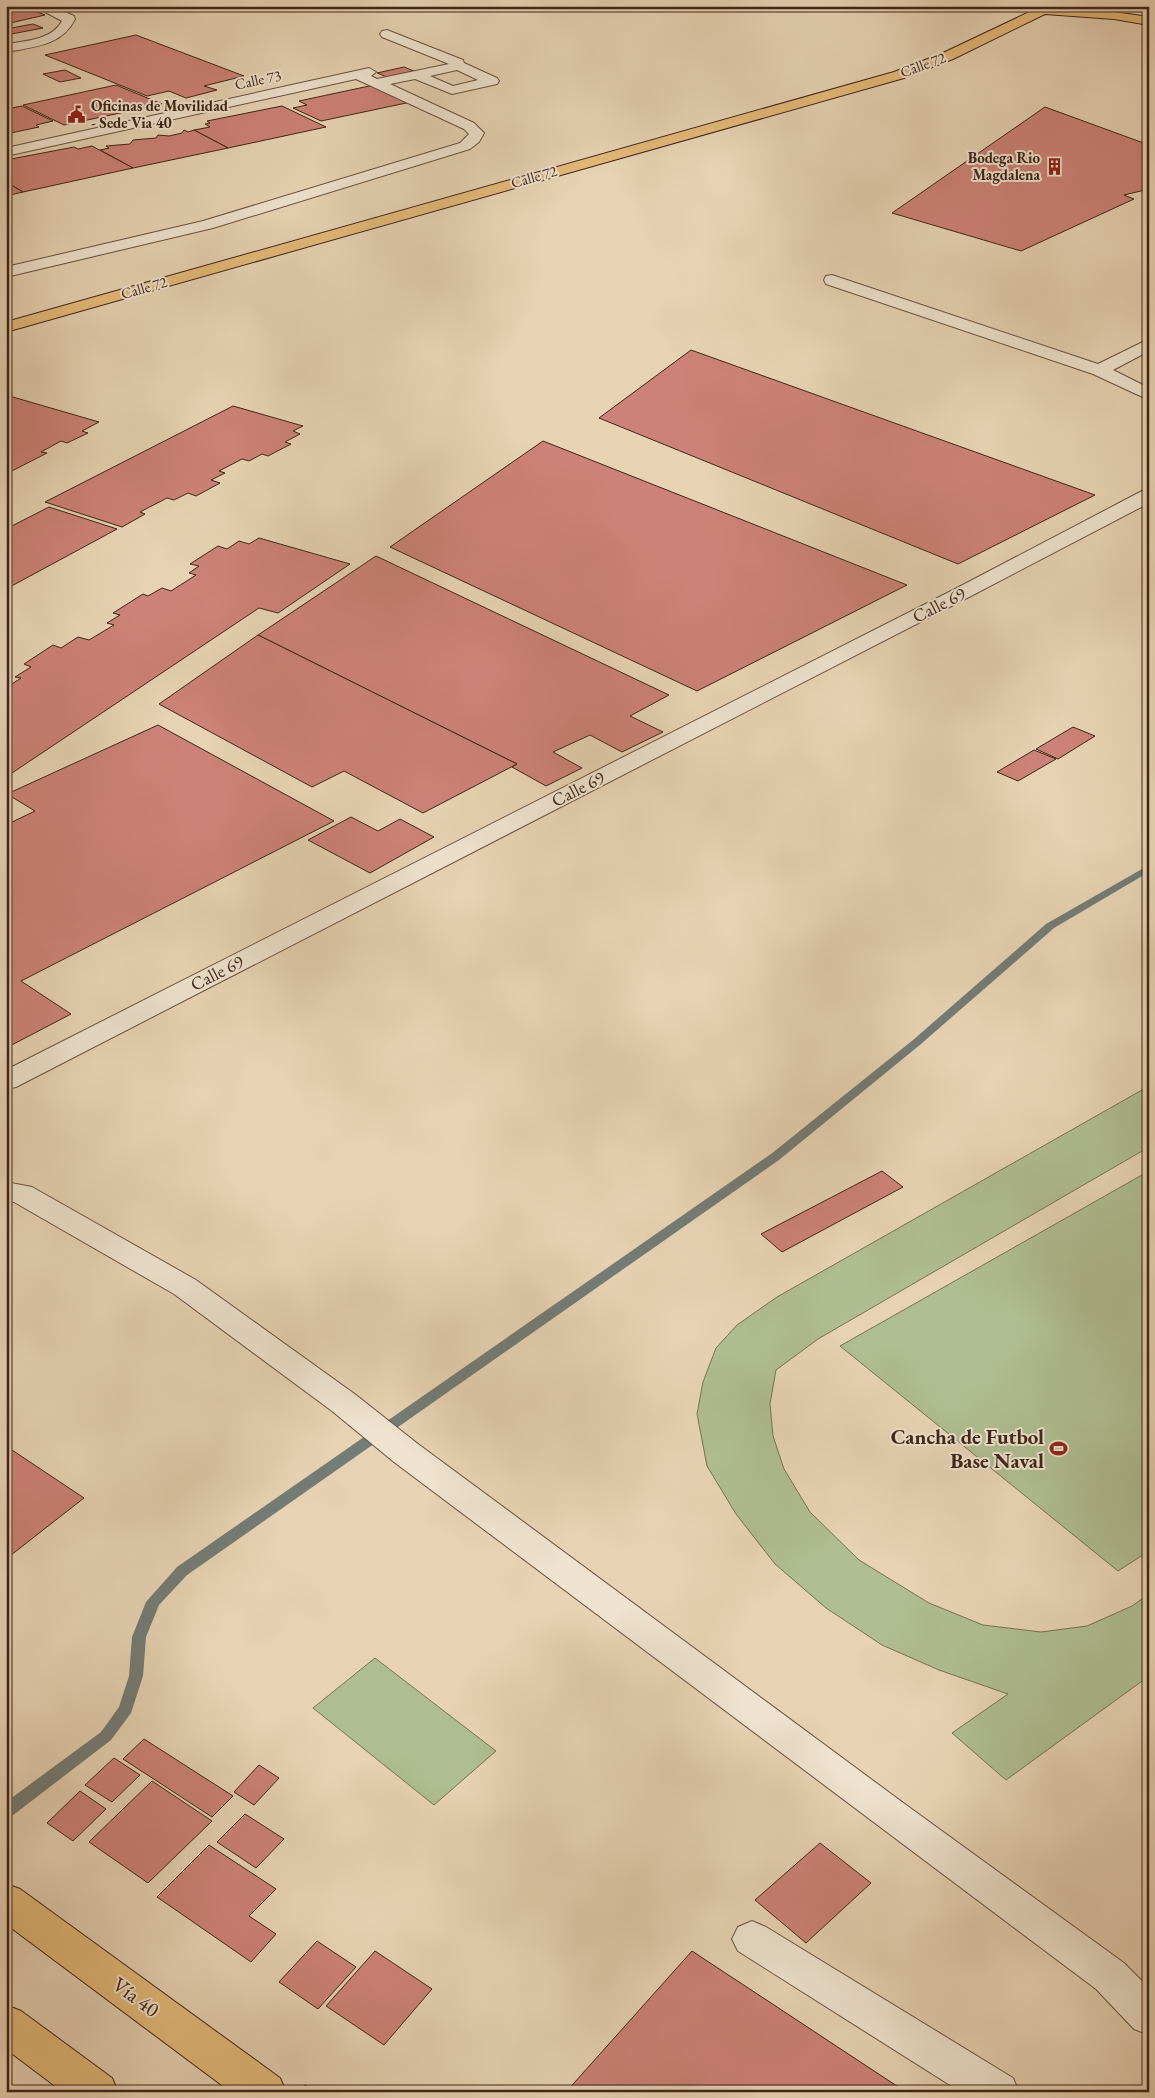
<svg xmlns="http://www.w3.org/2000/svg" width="1155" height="2098" viewBox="0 0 1155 2098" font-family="'EB Garamond',serif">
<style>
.green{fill:#afbe92;stroke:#777155}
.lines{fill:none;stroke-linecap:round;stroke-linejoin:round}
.stream{fill:#747c76;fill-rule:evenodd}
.building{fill:#cc8278;stroke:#3f2418}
.minor-casing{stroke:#69503f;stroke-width:2}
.major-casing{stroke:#3f2418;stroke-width:2}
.highway-casing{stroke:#3f2418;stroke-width:2}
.path{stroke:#3f2418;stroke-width:4.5;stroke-dasharray:5 3;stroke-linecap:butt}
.minor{fill:#efe2ce;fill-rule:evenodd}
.major{fill:#e4ba7a;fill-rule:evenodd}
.highway{fill:#e4ba7a;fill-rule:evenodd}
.labels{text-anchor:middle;stroke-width:4;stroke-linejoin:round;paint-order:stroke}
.far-street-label{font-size:15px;fill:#3f2418;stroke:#efe2ce}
.far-poi-label{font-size:15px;font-weight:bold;fill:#3f2418;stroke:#efe2ce;text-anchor:start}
.street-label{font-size:18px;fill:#3f2418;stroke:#efe2ce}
.near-poi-label{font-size:21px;font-weight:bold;fill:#3f2418;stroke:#efe2ce;text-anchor:end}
.near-street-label{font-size:21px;fill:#3f2418;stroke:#efe2ce}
</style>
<rect width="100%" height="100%" fill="#e7d3b4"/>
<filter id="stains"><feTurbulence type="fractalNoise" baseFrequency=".004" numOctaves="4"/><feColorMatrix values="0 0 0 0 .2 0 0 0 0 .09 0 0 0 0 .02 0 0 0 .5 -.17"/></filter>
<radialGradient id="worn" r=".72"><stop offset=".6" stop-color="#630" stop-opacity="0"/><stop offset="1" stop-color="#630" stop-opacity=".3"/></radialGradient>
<!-- green -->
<g class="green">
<path d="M1149,1086V1147L818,1339L776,1370L770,1404L773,1436L784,1469L810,1512L859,1560L929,1603L983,1625L1041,1632L1087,1626L1132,1606L1149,1594V1676L1006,1780L952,1733L1008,1694L939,1670L882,1645L826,1608L775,1564L736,1514L707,1466L697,1414L703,1382L716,1348L737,1325L777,1297Z"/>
<path d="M1149,1171V1551L1118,1571L840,1346Z"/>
<path d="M375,1658L496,1751L434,1805L313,1708Z"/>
</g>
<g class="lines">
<!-- stream -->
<path class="stream" d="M1149,865V872L1054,928L921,1044L779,1160L187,1575L159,1605L146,1637L143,1676L131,1713L111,1740L12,1816L6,1817V1802L101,1732L119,1707L129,1676L132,1637L146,1602L177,1567L771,1154L913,1040L1046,924Z"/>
</g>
<!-- building -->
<g class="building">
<path d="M6,6H22L45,15L6,24Z"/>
<path d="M33,24L43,28L6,35V29Z"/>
<path d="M136,35L244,76L204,86L217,90L186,98L169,91L147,96L45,55Z"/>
<path d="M404,67L414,71L387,77L377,73Z"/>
<path d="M65,70L81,78L60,82L43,74Z"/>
<path d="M116,85L162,104L64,125L23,105Z"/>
<path d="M374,85L411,102L321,121L293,108L307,105L299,101Z"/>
<path d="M22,106L26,108L53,121L36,125L39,127L6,134V109Z"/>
<path d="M282,106L326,127L228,148L194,130L210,127L205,124L210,123L207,121Z"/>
<path d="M1045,107L1149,145V189L1124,195L1134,199L1021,251L892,213Z"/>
<path d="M184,130L188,132L194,130L228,148L133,168L100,150L109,148L106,146L130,144L133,140L156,138L158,135L169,136L182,133Z"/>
<path d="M92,146L133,168L23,192L6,182V160L74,147L78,149Z"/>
<path d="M6,182L23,192L6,196Z"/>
<path d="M691,350L1095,495L958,564L599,418Z"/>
<path d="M6,395L99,422L82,431L88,433L67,443L61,441L41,452L47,453L6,474Z"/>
<path d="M233,406L303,426L293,431L300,434L285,442L291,444L268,456L262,454L249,461L242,459L219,471L225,473L211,480L220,483L196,496L188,493L174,500L167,498L140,512L145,514L122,527L45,502Z"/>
<path d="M543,441L907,585L697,691L390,547Z"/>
<path d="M49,507L117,529L6,589V529Z"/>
<path d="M259,538L350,564L278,613L259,608L6,777V688L21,678L15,677L31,667L24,664L53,645L61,648L78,637L89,640L114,625L107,623L120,615L113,613L143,594L148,596L162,588L171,591L196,575L189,573L199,566L190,564L218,546L227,549L239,541L249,544Z"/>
<path d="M376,556L669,695L630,716L663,732L622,752L590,735L553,752L582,768L546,786L512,767L517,764L258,635Z"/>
<path d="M258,635L517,764L423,813L344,771L312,787L159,704Z"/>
<path d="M158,725L334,821L21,981L71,1014L6,1048V825L35,811L7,794Z"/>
<path d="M1073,727L1095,736L1058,759L1036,749Z"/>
<path d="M1034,750L1056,759L1018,781L997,772Z"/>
<path d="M351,817L378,831L400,819L434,837L370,873L308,840Z"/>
<path d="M882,1171L903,1187L782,1252L761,1234Z"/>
<path d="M6,1446L84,1498L6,1559Z"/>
<path d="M144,1739L233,1796L212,1817L123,1759Z"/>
<path d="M114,1758L140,1775L112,1802L85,1785Z"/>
<path d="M259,1765L279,1778L254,1805L234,1792Z"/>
<path d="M152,1781L212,1821L148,1883L89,1842Z"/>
<path d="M80,1791L106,1809L73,1841L47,1823Z"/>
<path d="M245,1814L284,1839L256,1868L217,1842Z"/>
<path d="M820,1843L871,1883L806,1943L755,1900Z"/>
<path d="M209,1845L276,1889L249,1916L276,1934L251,1962L157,1897Z"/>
<path d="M317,1941L356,1967L318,2009L279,1982Z"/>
<path d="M375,1951L432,1989L384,2045L326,2006Z"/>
<path d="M692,1951L906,2092H566Z"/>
</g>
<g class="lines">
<defs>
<g id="minor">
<path d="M34,6H51L74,16L75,19C62,46 33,47 6,52V44C25,41 52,40 62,21Z"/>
<path d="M387,30L463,60L464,63L497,78L499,81L497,84L452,94L415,79L390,84L474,123L484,133L479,142L470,149L213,228L6,277V267L203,221L460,143L469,134L464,129L356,79L6,156V148L369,68L376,72L371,76L377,79L449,64L382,37L380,34L382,31ZM457,70L478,80L453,86L430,76Z"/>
<path d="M832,275L1098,364L1149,339V351L1113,370L1149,388V400L1093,374L826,284L824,280L826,276Z"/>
<path d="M1149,489V503L969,597L16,1087L6,1089V1070L955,589L1142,491Z"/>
<path d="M6,1182L32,1187L196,1280L356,1395L418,1444L902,1802L1124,1963L1149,1988V2035L1134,2029L1096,1989L394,1462L332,1411L174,1294L14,1202L6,1201Z"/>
<path d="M752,1921L766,1927L1013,2078L1019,2092H961L738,1951L732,1939L738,1927Z"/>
</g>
<path id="major" d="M1042,6H1072L1149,17V25L1114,19L1045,14L953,59L904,78L6,332V322L894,72L943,53Z"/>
<g id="highway">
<path d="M6,1884L20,1889L280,2078L286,2092H231L6,1924Z"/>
<path d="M6,2005L21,2011L112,2078L118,2092H63L6,2049Z"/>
</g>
</defs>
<!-- minor casing -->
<use href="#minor" class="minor-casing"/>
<!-- major casing -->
<use href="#major" class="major-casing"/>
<!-- highway casing -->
<use href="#highway" class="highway-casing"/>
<!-- path -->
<path class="path" d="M304,2086L312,2092"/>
<!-- minor -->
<use href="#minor" class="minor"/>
<!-- major -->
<use href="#major" class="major"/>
<!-- highway -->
<use href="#highway" class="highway"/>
</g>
<!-- icons -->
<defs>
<symbol id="civic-bare" viewBox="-9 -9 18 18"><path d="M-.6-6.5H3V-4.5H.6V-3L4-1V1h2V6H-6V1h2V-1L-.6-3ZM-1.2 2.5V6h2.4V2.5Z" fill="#8f2418" stroke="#efe2ce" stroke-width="2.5" paint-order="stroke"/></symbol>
<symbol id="building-bare" viewBox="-9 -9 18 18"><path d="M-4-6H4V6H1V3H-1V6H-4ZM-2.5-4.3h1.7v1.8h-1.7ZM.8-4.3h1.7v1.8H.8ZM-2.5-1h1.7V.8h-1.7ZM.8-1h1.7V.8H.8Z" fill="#8f2418" stroke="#efe2ce" stroke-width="2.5" paint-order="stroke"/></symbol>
<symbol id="stadium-bare" viewBox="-9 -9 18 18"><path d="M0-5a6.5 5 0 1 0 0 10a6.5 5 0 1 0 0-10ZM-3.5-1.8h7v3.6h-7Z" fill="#8f2418" stroke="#efe2ce" stroke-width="2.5" paint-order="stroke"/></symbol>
</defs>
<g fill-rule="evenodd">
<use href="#civic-bare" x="64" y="102" width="25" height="25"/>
<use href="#building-bare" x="1042" y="154" width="25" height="25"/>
<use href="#stadium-bare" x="1046" y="1436" width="25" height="25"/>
</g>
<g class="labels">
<!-- far-street labels -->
<g class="far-street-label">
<text transform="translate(923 65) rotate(-20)" y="5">Calle 72</text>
<text transform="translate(258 80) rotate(-12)" y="5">Calle 73</text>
<text transform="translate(534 177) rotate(-16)" y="5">Calle 72</text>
<text transform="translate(144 288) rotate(-16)" y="5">Calle 72</text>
</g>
<!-- far-poi labels -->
<g class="far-poi-label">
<text x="91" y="111">Oficinas de Movilidad<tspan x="91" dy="17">- Sede Via 40</tspan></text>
<text x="1040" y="163" text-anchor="end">Bodega Rio<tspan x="1040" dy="17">Magdalena</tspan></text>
</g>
<!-- street labels -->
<g class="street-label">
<text transform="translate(939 605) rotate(-27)" y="6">Calle 69</text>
<text transform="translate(578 789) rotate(-27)" y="6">Calle 69</text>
<text transform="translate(217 973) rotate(-27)" y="6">Calle 69</text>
</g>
<!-- near-poi labels -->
<g class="near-poi-label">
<text x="1044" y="1444">Cancha de Futbol<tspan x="1044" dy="24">Base Naval</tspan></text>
</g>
<!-- near-street labels -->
<g class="near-street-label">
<text transform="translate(136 1997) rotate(36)" y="7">Vía 40</text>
</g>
</g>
<!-- margin -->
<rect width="1155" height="2098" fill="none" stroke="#e7d3b4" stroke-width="25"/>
<rect x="8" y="8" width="1140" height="2083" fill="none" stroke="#3f2418" stroke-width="2.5"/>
<rect x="12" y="12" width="1130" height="2073" fill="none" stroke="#3f2418"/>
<rect width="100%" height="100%" filter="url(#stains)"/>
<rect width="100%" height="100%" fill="url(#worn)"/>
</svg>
